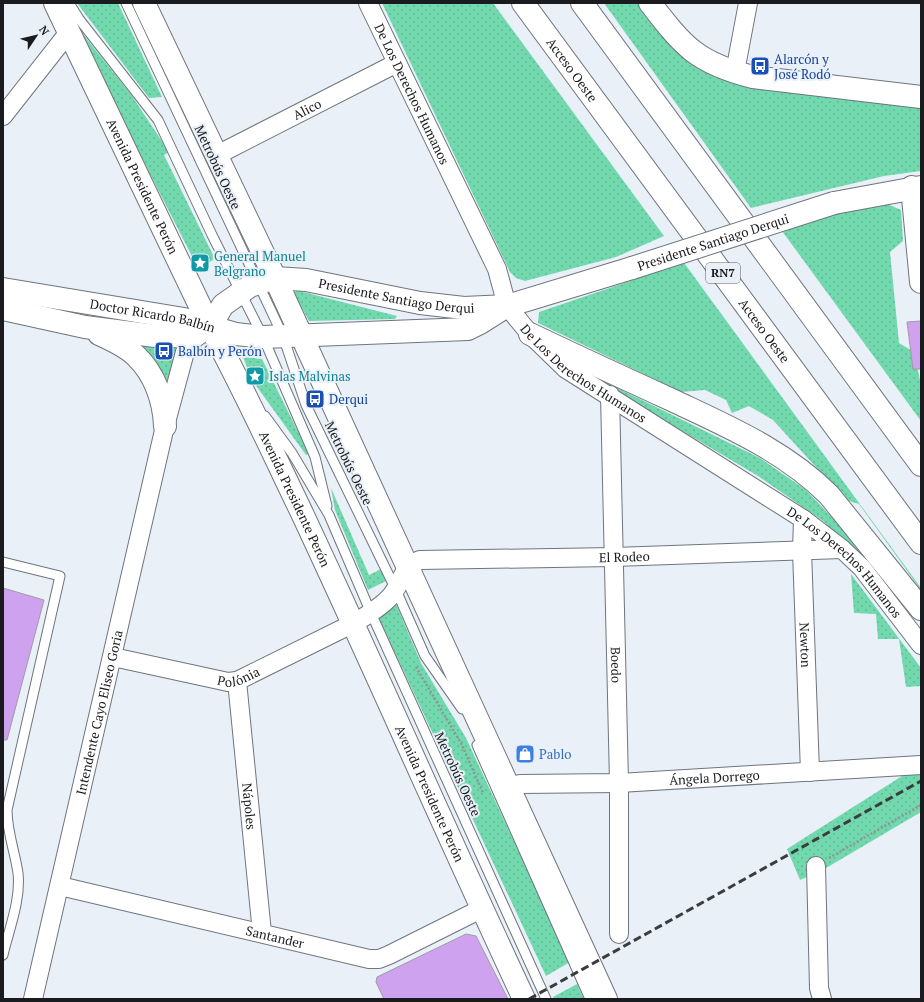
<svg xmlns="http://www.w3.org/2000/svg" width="924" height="1002" viewBox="0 0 924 1002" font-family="'PT Serif',serif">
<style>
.green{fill:url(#green-dots)}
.building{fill:#cfa2f0;stroke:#a09ba3}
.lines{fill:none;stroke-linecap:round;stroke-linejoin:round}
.service-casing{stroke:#6f757c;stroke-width:11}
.minor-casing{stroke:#6f757c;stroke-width:20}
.tertiary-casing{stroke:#6f757c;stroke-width:24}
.secondary-casing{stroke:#6f757c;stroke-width:24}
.motorway-casing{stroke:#6f757c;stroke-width:24}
.path{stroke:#8f9499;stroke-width:2.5;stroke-dasharray:2 2;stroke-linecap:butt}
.service{stroke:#fff;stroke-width:9}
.minor{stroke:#fff;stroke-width:18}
.tertiary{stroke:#fff;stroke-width:22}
.secondary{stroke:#fff;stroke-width:22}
.motorway{stroke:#fff;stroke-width:22}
.rail{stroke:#3a3d40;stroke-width:3;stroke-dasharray:8 4;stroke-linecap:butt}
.secondary-bridge-casing{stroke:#6f757c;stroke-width:24;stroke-linecap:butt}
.secondary-bridge{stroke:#fff;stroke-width:22}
.labels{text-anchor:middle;stroke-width:4;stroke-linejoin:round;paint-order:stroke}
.shield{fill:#e9f0f8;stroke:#575b5f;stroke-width:1}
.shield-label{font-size:12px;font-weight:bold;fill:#191b1e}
.transit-label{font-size:13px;fill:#164399;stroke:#e9f0f8;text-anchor:start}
.street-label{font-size:13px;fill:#191b1e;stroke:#e9f0f8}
.culture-label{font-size:13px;fill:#0d838f;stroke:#e9f0f8;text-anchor:start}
.shop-label{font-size:13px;fill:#366cbe;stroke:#e9f0f8;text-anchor:start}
</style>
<defs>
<pattern id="green-dots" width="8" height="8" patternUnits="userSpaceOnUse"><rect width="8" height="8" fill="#72d9ae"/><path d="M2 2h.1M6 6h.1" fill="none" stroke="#62ba95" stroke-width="1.8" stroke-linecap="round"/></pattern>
</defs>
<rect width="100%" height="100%" fill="#e9f0f8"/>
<!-- green -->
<g class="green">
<path d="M77,3H118L162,97L149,98Z"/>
<path d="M382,3H493L664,236L616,257L525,281L516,278L510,272Z"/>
<path d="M604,3H642L694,63L921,104V171L884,176L751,208Z"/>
<path d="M71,19L132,96L169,152L164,155L215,259L198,268Z"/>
<path d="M885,203L901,210L903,241L890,252L899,343L914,352L921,385V421L782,231L831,215Z"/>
<path d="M682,260L921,588V590L859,504L846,500L773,420L749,406L732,413L726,400L705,390L681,392L538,323L539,312L636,279Z"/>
<path d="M297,290L303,292L397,316L395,319L309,321L294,293Z"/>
<path d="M128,338L171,344L178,348L169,380L163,379Z"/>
<path d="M243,357L262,359L309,454L306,455L252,380Z"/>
<path d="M599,379L760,458L806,490L842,528L874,566L872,568L823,521L758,476L600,382Z"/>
<path d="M331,488L369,575L381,569L386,581L368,590L335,510Z"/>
<path d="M851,574L921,668V686L906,687L899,639H878L876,614L854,613Z"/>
<path d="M396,604L421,663L466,738L570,962L546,976L377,614Z"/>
<path d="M921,764V812L821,871L800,880L787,849Z"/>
<path d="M577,984L584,999H554L553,997Z"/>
</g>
<!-- building -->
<g class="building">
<path d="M921,321V369H913L907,322Z"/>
<path d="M3,588L44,600L7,740H3Z"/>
<path d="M466,934L476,936L508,999H384L376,982L377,977Z"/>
</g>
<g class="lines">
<defs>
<g id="service">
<path d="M69,3L79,19L158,120L212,235L263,337L315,457L327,506"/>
<path d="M126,3L283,336L306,405L396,590L425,656L462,709"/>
<path d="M265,416L292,453L329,515L371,613L546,999"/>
<path d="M3,562L60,576L7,810C7,832 15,852 18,873C21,900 9,929 3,955"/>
<path d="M477,745L590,999"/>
</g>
<g id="minor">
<path id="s1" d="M368,3L497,269L507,306L530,334L566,369L803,519L842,549L862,568L921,645"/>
<path d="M735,72L748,3"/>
<path d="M3,116L69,32"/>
<path id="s2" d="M217,155L397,63"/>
<path id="s3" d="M610,395L619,783V934"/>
<path id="s4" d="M803,519L802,551L810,772"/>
<path id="s5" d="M113,657L228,682L237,681L354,623C366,616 380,608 390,597C402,584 401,567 420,560L614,557L842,549"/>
<path id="s6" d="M237,681L262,933"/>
<path id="s7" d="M507,787L520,784L619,783L921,765"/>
<path d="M816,866L819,988L822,999"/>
<path id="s8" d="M60,886L369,959H379L389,955L481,909"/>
<path id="s9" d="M33,999L165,426L185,352L194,339L209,328"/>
</g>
<path id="tertiary" d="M650,3C684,47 697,63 753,77L921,97"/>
<g id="secondary">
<path id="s10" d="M55,3L210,327C243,387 271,449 301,511C377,673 448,837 524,999"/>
<path d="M144,3L275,278L606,999"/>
<path d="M834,203L921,187"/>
<path id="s11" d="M3,289L184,319L236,334L263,337L468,329L480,323L507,306"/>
<path d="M3,309L85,327L163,337L176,336L210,327"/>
<path id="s12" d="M210,327L223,305L250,286L275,278L306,280L420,303L464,308L507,306L632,268"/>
<path d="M99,334C112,340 126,346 136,356C155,374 164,401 165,426"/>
</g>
<g id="motorway">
<path id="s13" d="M523,3L921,543"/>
<path d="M582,3L921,465"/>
<path d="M912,187L921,282"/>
<path d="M530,334C578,357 626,379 674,401C729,427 785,451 829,495L921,609"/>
</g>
</defs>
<!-- service casing -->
<use href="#service" class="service-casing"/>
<!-- minor casing -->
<use href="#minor" class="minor-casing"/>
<!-- tertiary casing -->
<use href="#tertiary" class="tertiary-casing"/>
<!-- secondary casing -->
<use href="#secondary" class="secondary-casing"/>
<!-- motorway casing -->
<use href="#motorway" class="motorway-casing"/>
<!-- path -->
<g class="path">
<path d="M416,667L462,745L483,793"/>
<path d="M829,858L921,805"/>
</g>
<!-- service -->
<use href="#service" class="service"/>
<!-- minor -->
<use href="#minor" class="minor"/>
<!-- tertiary -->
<use href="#tertiary" class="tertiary"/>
<!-- secondary -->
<use href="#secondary" class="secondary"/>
<!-- motorway -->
<use href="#motorway" class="motorway"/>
<!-- rail -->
<path class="rail" d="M529,999L921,781"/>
<defs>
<g id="secondary-bridge">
<path id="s14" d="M632,268L834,203"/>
</g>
</defs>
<!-- secondary-bridge casing -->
<use href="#secondary-bridge" class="secondary-bridge-casing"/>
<!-- secondary-bridge -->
<use href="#secondary-bridge" class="secondary-bridge"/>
</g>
<!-- icons -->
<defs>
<symbol id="bus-square" viewBox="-11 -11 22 22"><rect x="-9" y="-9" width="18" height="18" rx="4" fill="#1a4fb4" stroke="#e9f0f8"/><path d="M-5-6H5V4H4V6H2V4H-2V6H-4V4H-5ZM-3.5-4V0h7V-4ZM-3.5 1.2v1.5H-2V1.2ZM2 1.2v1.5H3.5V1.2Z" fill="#fff"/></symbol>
<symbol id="sight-square" viewBox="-11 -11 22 22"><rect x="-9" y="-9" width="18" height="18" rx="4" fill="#0f9aa8" stroke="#e9f0f8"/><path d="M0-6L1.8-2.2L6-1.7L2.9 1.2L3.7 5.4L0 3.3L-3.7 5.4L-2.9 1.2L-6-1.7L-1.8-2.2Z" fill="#fff"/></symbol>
<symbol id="shop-square" viewBox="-11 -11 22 22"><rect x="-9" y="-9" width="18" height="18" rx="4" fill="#3f7fe0" stroke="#e9f0f8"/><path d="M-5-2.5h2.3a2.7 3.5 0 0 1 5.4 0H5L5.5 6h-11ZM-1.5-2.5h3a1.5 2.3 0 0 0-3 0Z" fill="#fff"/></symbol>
</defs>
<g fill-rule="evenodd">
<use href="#bus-square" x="749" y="55" width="22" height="22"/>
<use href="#sight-square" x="189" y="252" width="22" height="22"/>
<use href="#bus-square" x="153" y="340" width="22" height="22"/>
<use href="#sight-square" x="244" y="365" width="22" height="22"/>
<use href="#bus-square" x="304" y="388" width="22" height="22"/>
<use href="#shop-square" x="514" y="743" width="22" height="22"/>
</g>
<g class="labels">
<!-- shield labels -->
<rect class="shield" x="706" y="263" width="34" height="20" rx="3"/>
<g class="shield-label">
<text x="723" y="277">RN7</text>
</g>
<!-- transit labels -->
<g class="transit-label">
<text x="774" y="64">Alarcón y<tspan x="774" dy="15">José Rodó</tspan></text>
<text x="178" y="356">Balbín y Perón</text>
<text x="329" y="404">Derqui</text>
</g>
<!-- street labels -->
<g class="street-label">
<text dy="5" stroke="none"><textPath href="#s13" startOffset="83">Acceso Oeste</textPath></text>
<text dy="5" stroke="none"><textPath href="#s1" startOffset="101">De Los Derechos Humanos</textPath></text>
<text dy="5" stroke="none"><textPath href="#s2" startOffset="101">Alico</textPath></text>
<text transform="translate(218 167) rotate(65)" y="5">Metrobús Oeste</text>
<text dy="5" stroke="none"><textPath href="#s10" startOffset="203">Avenida Presidente Perón</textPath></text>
<text dy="5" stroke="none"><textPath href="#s14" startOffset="85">Presidente Santiago Derqui</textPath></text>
<text dy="5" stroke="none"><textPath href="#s12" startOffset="208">Presidente Santiago Derqui</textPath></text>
<text dy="5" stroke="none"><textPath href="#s11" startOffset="152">Doctor Ricardo Balbín</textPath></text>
<text dy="5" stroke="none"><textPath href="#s13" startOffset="407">Acceso Oeste</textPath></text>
<text dy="5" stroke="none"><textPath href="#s1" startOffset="437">De Los Derechos Humanos</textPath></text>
<text transform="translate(349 463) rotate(64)" y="5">Metrobús Oeste</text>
<text dy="5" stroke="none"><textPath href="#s10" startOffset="551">Avenida Presidente Perón</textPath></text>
<text dy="5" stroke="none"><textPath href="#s5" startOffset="555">El Rodeo</textPath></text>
<text dy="5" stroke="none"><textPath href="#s1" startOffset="761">De Los Derechos Humanos</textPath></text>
<text dy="5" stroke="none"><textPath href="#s4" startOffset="126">Newton</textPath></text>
<text dy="5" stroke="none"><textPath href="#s3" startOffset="270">Boedo</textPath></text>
<text dy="5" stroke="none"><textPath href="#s5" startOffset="129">Polónia</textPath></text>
<text dy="5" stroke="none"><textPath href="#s9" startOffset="294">Intendente Cayo Eliseo Goria</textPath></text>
<text transform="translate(458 774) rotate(65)" y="5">Metrobús Oeste</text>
<text dy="5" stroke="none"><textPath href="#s7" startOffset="208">Ángela Dorrego</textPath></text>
<text dy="5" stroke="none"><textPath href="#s10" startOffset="875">Avenida Presidente Perón</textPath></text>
<text dy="5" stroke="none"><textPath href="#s6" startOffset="126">Nápoles</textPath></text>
<text dy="5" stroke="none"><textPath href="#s8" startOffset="221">Santander</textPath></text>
</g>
<!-- culture labels -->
<g class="culture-label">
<text x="214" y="261">General Manuel<tspan x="214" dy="15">Belgrano</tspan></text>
<text x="269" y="381">Islas Malvinas</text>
</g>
<!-- shop labels -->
<g class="shop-label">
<text x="539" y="759">Pablo</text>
</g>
</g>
<!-- border -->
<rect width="924" height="1002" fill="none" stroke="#191b1e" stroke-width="8"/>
<!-- north arrow -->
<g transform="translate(36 36) rotate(55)" stroke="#e9f0f8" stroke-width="3" paint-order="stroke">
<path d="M0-3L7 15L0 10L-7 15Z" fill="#191b1e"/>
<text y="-6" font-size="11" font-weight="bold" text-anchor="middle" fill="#191b1e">N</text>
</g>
</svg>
